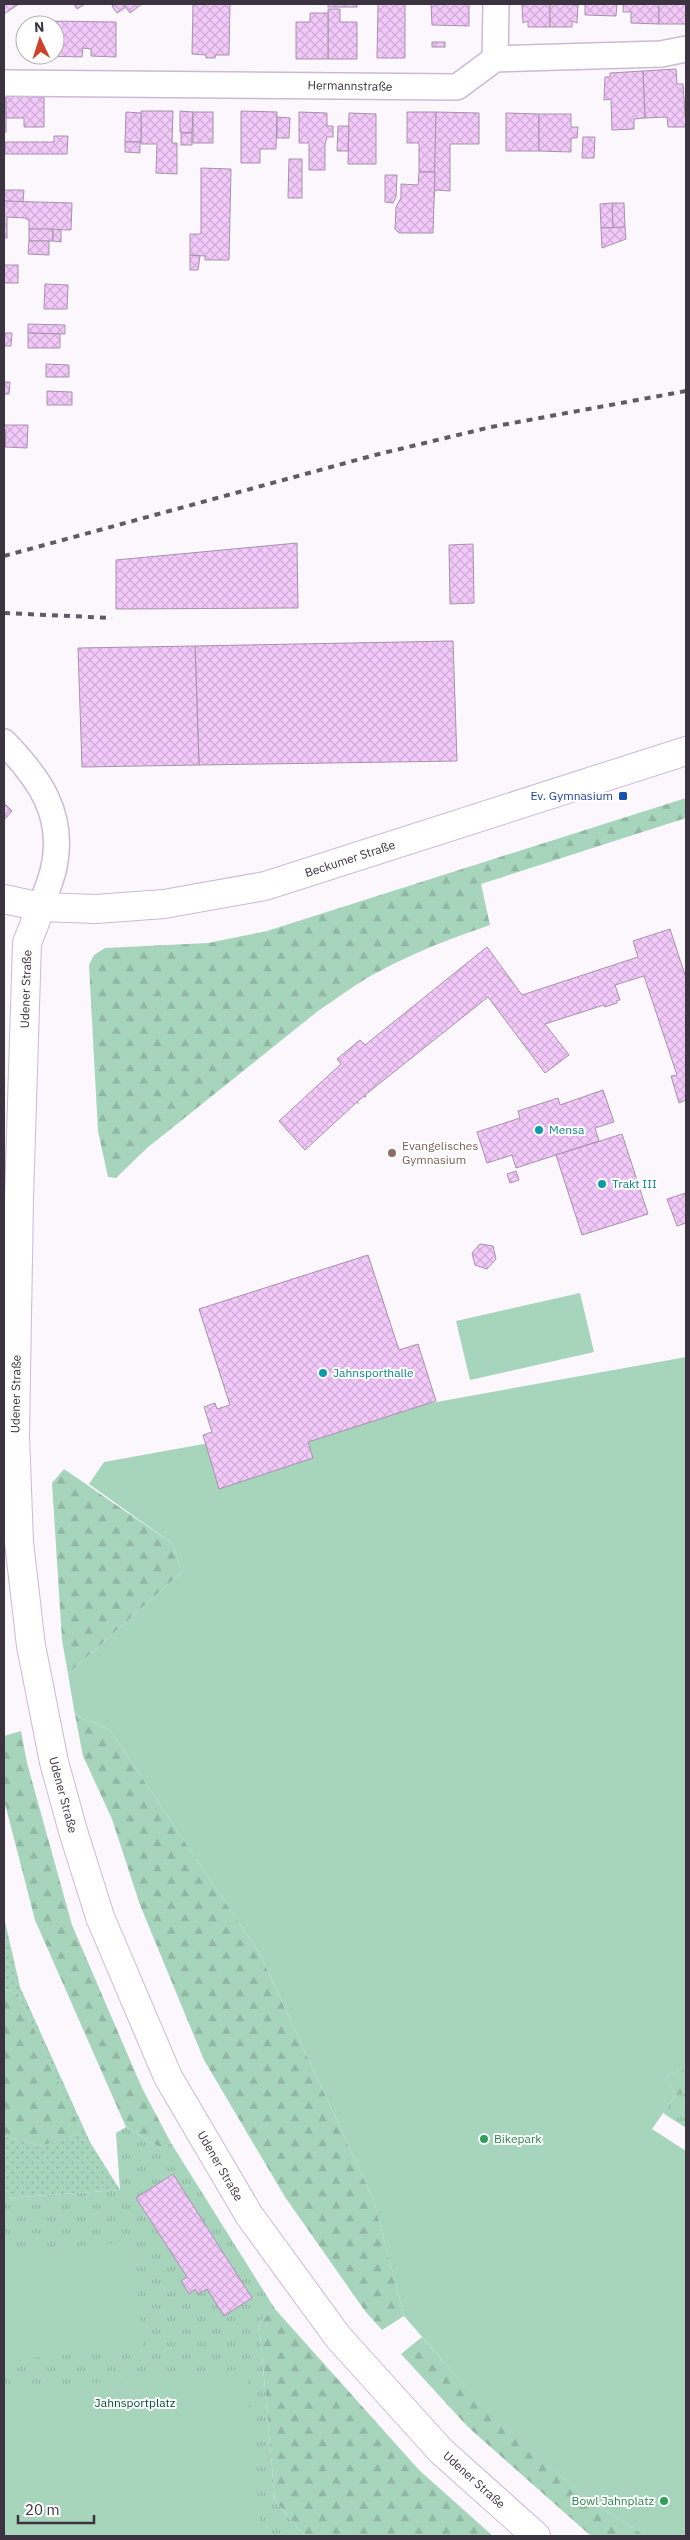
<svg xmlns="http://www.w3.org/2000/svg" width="690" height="2540" viewBox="0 0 690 2540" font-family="'IBM Plex Sans',sans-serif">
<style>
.grass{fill:url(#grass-dots)}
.forest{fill:url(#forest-firs)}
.park{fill:url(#park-tufts)}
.pitch{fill:#a7d5bc}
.building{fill:url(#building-cross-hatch);stroke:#a992ad}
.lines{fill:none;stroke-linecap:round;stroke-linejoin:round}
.street-casing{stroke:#ccb9d7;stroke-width:28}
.secondary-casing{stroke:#ccb9d7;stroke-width:30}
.street{stroke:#fff;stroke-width:25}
.secondary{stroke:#fff;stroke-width:28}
.rail{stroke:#615a65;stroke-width:4;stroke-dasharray:6 6;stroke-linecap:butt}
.transit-dot{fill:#1a4fb4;stroke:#fff;stroke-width:2}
.culture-dot{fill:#0f9aa8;stroke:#fff;stroke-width:2}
.education-dot{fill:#8d6e63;stroke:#fff;stroke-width:2}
.leisure-dot{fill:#2e9e5b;stroke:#fff;stroke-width:2}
.labels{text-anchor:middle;stroke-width:4;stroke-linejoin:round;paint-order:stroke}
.street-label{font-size:12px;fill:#3b333f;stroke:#fff}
.transit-label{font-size:12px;fill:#164399;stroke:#fff;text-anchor:end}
.culture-label{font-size:12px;fill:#0d838f;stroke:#fff;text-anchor:start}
.education-label{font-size:12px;fill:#785e54;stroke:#fff;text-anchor:start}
.leisure-label{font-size:12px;fill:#27864d;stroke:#fff;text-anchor:start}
.park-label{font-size:12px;fill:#004f32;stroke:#fff}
</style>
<defs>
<pattern id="grass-dots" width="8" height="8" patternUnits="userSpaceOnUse" patternTransform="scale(1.25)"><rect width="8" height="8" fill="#a7d5bc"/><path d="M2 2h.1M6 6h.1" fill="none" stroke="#91b7a3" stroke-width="1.8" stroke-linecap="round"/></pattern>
<pattern id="forest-firs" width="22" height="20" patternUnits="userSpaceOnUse" patternTransform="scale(1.25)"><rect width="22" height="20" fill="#a7d5bc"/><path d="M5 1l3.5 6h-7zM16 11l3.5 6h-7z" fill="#91b7a3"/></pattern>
<pattern id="park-tufts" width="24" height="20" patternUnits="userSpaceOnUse" patternTransform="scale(1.25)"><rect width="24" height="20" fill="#a7d5bc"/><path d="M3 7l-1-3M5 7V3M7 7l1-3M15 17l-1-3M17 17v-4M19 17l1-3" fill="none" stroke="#91b7a3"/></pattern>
<pattern id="building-cross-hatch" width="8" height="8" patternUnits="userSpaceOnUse" patternTransform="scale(1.25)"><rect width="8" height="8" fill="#f2c9f8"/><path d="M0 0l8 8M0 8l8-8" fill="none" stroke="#d0add6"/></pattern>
</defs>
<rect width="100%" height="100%" fill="#fbf7fd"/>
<!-- grass -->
<path class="grass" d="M4,1917L20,1987L90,2142L120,2190L4,2198V2136L41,2146L81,2133L18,1994L4,1989Z"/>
<!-- forest -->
<g class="forest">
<path d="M686,798V818L481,884L490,925C452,938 415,952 380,971C358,982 338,998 318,1011L147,1148L116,1178L108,1177L98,1131L89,965L94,955L105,948L208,943L267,931Z"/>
<path d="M64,1469L173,1544L182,1572L68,1674L62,1640L52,1483Z"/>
<path d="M75,1715L110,1730L260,1954L374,2201L404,2316L382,2330L365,2311L285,2197L204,2060L140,1905L112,1819L83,1756Z"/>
<path d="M21,1731L27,1763L72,1925L142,2088L171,2143L160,2148L126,2127L35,1920L4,1800V1736Z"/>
<path d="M4,1989L18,1994L82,2133L41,2146L4,2136Z"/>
<path d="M686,2069V2092L675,2096L667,2075Z"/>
<path d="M275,2309L419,2470L493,2536H305L275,2501L259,2322Z"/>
<path d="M422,2337L500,2425L593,2503L646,2536H591L468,2427L401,2354Z"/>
</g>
<!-- park -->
<g class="park">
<path d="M686,2092V2128L663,2113L675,2096Z"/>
<path d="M126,2127L160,2148L171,2143L275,2309L259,2322L275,2501L305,2536H4V2198L120,2190L116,2133Z"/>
</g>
<!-- pitch -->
<g class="pitch">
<path d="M580,1293L594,1352L470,1380L456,1321Z"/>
<path d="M686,1357V2069L667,2075L675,2096L652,2129L686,2151V2536H646L593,2503L499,2425L404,2316L374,2201L260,1954L110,1730L75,1715L68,1674L182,1572L173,1544L89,1484L104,1462Z"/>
<path d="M133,2242L143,2348L4,2360V2252Z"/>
<path d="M246,2369L261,2536H4V2391Z"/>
</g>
<!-- building -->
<g class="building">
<path d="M4,4H19L4,14Z"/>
<path d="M74,4H85L77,9Z"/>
<path d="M114,4H123L126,7L117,13L112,6Z"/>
<path d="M123,4H142L130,13Z"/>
<path d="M193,4H230L229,55H216L215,58H206V55L192,54Z"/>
<rect x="328" y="4" width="29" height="3"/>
<path d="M378,4H405V58H377Z"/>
<path d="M431,4H469V26L432,25Z"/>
<path d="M528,4H550V27H528V21L523,23L522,5Z"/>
<path d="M550,4L578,5L577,23L572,21V27H550Z"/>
<path d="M585,4H617L616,16L585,15Z"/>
<path d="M623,4H659V24L631,23V12H623Z"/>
<rect x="659" y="4" width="27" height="20"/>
<path d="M328,9H340V22H357V59H328Z"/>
<path d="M310,13H328V59H296V22H310Z"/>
<path d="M45,21L116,22V57L91,56V49L83,48L82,57L45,56L55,55V25H45Z"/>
<rect x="432" y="42" width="13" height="5"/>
<path d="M676,69L677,84H683L686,127H668L667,117L645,118L643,71Z"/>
<path d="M643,71L645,118L634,119V129L612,130L611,99L604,100L605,77H610V73Z"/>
<rect x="4" y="96" width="2" height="36"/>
<path d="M6,96L44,97V127H24V118H6Z"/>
<path d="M141,111H173L172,143H177V174L156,173L157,144H141Z"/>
<path d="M180,111L193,112L192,133L180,132Z"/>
<path d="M241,111L277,112L276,149H260V163H241Z"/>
<path d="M126,112L141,113V142H125Z"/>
<rect x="193" y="112" width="20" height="31"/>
<path d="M299,112L327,113V126H333V137H327L325,144V170H309V143H299Z"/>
<path d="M407,112H436L435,172H419V143H407Z"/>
<path d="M436,112L479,113V144H450V191L435,190L434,197Z"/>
<path d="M349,113L376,114V164H348Z"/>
<path d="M506,113L539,114V151H506Z"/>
<path d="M539,114H571V127H578L577,138H571V152L539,151Z"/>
<path d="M277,117L290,118L289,138H277Z"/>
<path d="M338,126H349L348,151H337Z"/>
<rect x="181" y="133" width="11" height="12"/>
<path d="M54,136H68L67,154H5V142H54Z"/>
<path d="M583,137H595L594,158H582Z"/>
<path d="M125,142H140V153L125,152Z"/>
<path d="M289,159H302V198H288Z"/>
<path d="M201,168L231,169L229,260H205V256L190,255V234H201Z"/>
<path d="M419,172H435L433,233H399L395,229L396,207L401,198V184L418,185Z"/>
<path d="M385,175H397L396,197L393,203L385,202Z"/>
<path d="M4,190H24L23,202L4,201Z"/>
<path d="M4,201L72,203L71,230L29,229V220L25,218L7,217V238H4Z"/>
<path d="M612,203H624L625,227L613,228Z"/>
<path d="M612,203L613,228H601L600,204Z"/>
<path d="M625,227L626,239L602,248L601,228Z"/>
<rect x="29" y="229" width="24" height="12"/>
<path d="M53,229L61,230V242L53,241Z"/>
<path d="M29,241H49V255L28,254Z"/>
<path d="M190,255L200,256L198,270H190Z"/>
<rect x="4" y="265" width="14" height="18"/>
<path d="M45,284L68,285L67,309H44Z"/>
<path d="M28,324L65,325V334L28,333Z"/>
<path d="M4,333H12L11,346H4Z"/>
<path d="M28,333L60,334V348H28Z"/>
<path d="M46,364L69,365V377H46Z"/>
<path d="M4,382H10L9,394H4Z"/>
<path d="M47,391L72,392V405H47Z"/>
<path d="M4,425H28L27,448L5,447Z"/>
<path d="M4,430H6L5,447H4Z"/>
<path d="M297,543L298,608L116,609V560Z"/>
<path d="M473,544L474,603L450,604L449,545Z"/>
<path d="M453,641L457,761L199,765L195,646Z"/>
<path d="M195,646L199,765L82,767L78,648Z"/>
<path d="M4,803L12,811L4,820Z"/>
<path d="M670,929L686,978V1100L679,1103L671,1076L677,1075L644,976L615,985L620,1000L616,1001L617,1003L605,1007L604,1005L545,1024L569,1055L545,1073L488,997L365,1095L366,1097L364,1096L357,1102L359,1104L357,1102L305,1150L279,1121L341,1064L337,1059L360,1040L365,1045L487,947L522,995L638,957L633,941Z"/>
<path d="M603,1090L614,1122L595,1128L599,1141L516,1168L512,1155L487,1163L477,1132L520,1118L518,1111L558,1098L560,1105Z"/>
<path d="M622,1134L648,1214L582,1235L556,1155Z"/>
<path d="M516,1171L519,1180L510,1183L507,1174Z"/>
<path d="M686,1193V1223L677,1226L667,1199Z"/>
<path d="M480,1244L493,1246L496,1259L487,1269L475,1265L472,1253Z"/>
<path d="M368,1255L399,1350L418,1344L436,1401L308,1442L313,1458L219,1489L203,1435L212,1432L204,1407L215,1403L217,1409L230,1405L199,1309Z"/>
<path d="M173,2174L252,2298L224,2316L207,2289L198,2294L195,2289L189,2294L181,2281L187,2277L136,2198Z"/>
</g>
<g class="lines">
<defs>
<g id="street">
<path d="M495,59L496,4"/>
<path d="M4,83L457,87L495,59L661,54L686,49"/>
<path d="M4,742C39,778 65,814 54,867C51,881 45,894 41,907"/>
</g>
<g id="secondary">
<path d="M4,899L41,907L96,909L164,904L265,886L686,751"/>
<path d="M41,907L27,943L19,1199L15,1435L19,1542L31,1646L54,1762L73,1831L100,1917L168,2077L249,2215L338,2337L441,2451L536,2536"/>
</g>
</defs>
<!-- street casing -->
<use href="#street" class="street-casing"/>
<!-- secondary casing -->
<use href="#secondary" class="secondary-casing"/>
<!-- street -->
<use href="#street" class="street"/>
<!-- secondary -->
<use href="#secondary" class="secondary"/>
<!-- rail -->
<g class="rail">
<path d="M4,556L375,455L491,427L686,391"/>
<path d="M4,613L112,618"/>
</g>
</g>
<!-- markers -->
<rect class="transit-dot" x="618" y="791" width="10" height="10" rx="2.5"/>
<g class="culture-dot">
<circle cx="539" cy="1130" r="5"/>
<circle cx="602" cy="1184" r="5"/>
<circle cx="323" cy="1373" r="5"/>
</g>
<circle class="education-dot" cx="392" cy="1153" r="5"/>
<g class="leisure-dot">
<circle cx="484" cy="2139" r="5"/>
<circle cx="664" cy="2501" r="5"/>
</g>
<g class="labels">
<!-- street labels -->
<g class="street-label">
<text transform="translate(350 86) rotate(1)" y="4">Hermannstraße</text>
<text transform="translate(350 859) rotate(-18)" y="4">Beckumer Straße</text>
<text transform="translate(26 989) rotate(-88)" y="4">Udener Straße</text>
<text transform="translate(16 1394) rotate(-89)" y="4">Udener Straße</text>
<text transform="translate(63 1795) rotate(75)" y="4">Udener Straße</text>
<text transform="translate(220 2166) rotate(60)" y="4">Udener Straße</text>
<text transform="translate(474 2480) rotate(42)" y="4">Udener Straße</text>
</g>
<!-- transit labels -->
<g class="transit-label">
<text x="613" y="800">Ev. Gymnasium</text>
</g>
<!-- culture labels -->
<g class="culture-label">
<text x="549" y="1134">Mensa</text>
<text x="612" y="1188">Trakt III</text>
<text x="333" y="1377">Jahnsporthalle</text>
</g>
<!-- education labels -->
<g class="education-label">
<text x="402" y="1150">Evangelisches<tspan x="402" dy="14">Gymnasium</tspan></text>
</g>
<!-- leisure labels -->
<g class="leisure-label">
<text x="494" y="2143">Bikepark</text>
<text x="654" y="2505" text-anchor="end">Bowl Jahnplatz</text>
</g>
<!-- park labels -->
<g class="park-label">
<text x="135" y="2407">Jahnsportplatz</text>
</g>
</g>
<!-- border -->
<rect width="690" height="2540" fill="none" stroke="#3b333f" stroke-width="10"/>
<!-- north arrow -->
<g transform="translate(40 40) rotate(356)"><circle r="24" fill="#ffffff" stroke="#b1adb2"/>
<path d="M0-4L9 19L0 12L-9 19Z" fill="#ce422b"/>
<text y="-8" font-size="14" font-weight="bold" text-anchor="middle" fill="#3b333f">N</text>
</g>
<!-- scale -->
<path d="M18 2515v8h76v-8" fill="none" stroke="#3b333f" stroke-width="2.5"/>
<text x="25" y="2515" font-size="15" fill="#3b333f" stroke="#ffffff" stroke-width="4" paint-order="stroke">20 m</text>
</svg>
